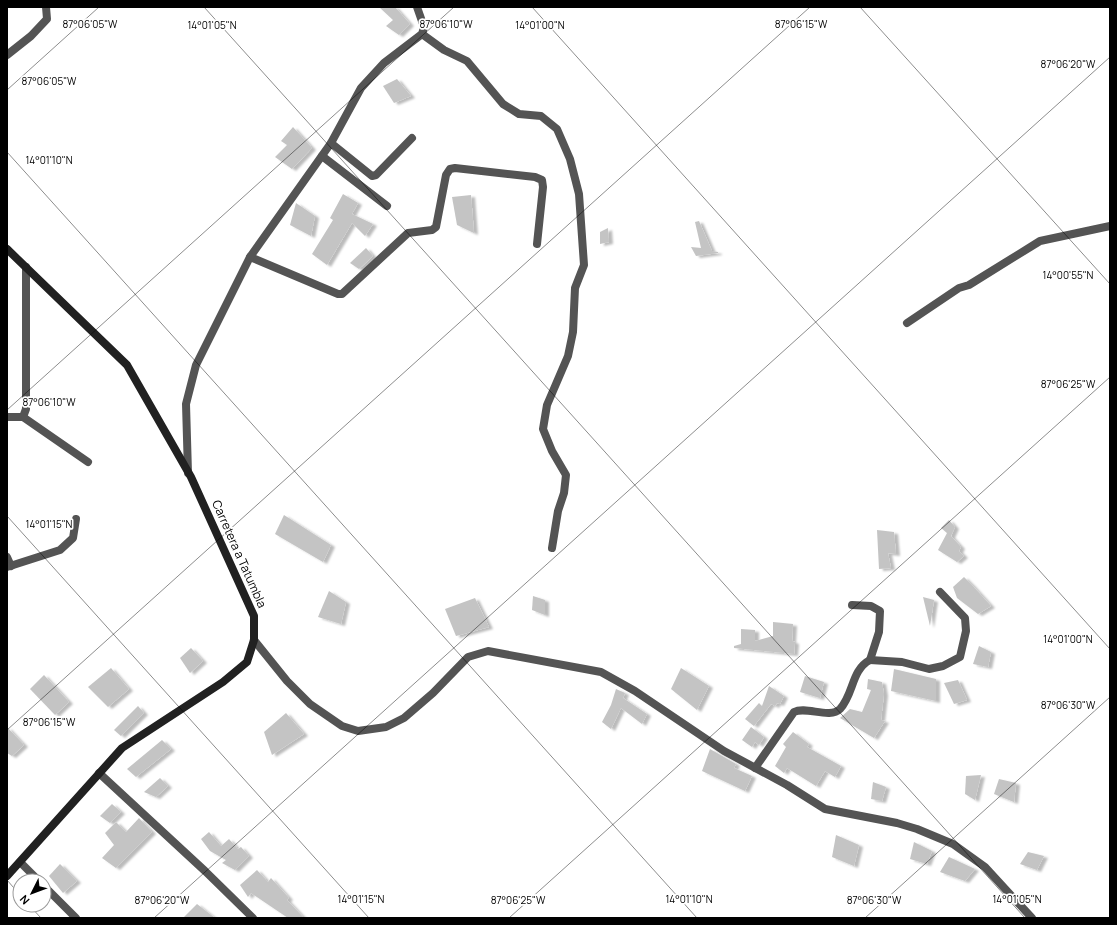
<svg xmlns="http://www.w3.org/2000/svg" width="1117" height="925" viewBox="0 0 1117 925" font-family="Manrope,sans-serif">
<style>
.building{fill:#c4c4c4;filter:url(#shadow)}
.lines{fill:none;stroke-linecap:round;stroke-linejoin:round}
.minor{stroke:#545454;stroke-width:8}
.tertiary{stroke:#545454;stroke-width:8}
.secondary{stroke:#212121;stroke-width:8}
.ticks{fill:none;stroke:#000;stroke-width:1;stroke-opacity:0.45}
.labels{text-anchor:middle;stroke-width:3.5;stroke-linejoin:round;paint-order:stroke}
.street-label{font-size:12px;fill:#000;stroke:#fff}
.ticks-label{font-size:10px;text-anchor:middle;fill:#000;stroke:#fff;stroke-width:3.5;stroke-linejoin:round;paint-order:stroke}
</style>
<defs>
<filter id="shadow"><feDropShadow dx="4" dy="2" stdDeviation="1" flood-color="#0004"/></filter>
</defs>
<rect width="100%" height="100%" fill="#fff"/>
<!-- building -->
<g class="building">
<path d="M379,7H395L410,24L399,35L386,26L393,20Z"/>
<path d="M397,79L411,96L394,103L383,86Z"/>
<path d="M293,127L312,148L292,169L275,157L287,145L281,141Z"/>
<path d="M343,194L358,203L352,214L373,224L365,236L352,223L327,265L312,254L333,220L330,218Z"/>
<path d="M471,195L474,233L457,225L452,197Z"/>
<path d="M296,203L315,216L311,236L290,225Z"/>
<path d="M699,221L712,251L718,252V253L696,256L691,247L701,248L695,222Z"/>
<path d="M608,228L609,242L600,244V232Z"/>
<path d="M366,248L373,256L359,269L350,263Z"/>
<path d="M284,515L331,545L323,562L275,534Z"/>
<path d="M949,520L955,527L951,536L961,547L959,551L964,556L957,562L938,550L947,533L941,528Z"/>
<path d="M877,530L894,532L896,554L888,553L891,568L879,569Z"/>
<path d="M964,577L972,585L991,606L978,614L957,598L953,587Z"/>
<path d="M329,591L346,602L341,624L318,617Z"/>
<path d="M533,596L545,600V615L532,610Z"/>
<path d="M923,597L934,600L930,626Z"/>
<path d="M475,598L489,627L456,636L445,609Z"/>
<path d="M773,622L793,624L792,641L795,642L794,654L734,648V646L741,644V629L755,630V641L773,636Z"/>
<path d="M979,646L991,652L988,667L973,664Z"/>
<path d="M191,648L203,661L190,673L180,658Z"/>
<path d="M111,668L129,689L108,707L88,687Z"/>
<path d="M681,668L709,686L697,710L671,689Z"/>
<path d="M894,669L936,679V701L891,691Z"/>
<path d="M44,675L69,702L55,715L30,689Z"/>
<path d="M805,676L824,682L820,698L800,692Z"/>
<path d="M868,679L882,682L884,694L881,720L885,721L874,738L840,718L850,709L862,712L871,690L867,689Z"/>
<path d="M958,680L967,700L954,704L944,683Z"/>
<path d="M769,686L784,696L780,704L777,703L775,706L771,704L754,726L745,719L759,703L762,706Z"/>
<path d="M616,689L625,693L623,698L647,714L642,724L621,708L611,729L602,722L611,705Z"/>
<path d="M138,706L144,713L121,736L114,730Z"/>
<path d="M286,713L304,734L272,755L264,732Z"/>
<path d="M7,727L24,745L12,756L7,753Z"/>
<path d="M751,727L764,737L759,745L755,742L752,747L742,740Z"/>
<path d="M793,732L809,744L807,747L841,766L835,777L825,771L816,786L787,768L784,773L775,766L786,747L783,744Z"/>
<path d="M162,740L171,749L136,777L127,769Z"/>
<path d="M710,749L736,764L734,768L752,776L745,791L702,771Z"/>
<path d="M981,775L975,800L965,794L966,776Z"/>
<path d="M160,778L168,786L156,797L144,792Z"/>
<path d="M999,779L1016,783L1014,802L994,794Z"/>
<path d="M873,782L886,787L882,801L871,799Z"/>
<path d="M112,804L121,812L110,823L100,816Z"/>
<path d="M139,818L152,832L116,868L102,858L114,845L105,833L116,822L126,832Z"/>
<path d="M209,832L221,846L229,839L238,849L241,847L249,856L235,870L222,863L226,860L210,851L201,839Z"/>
<path d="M836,835L859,845L854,866L832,857Z"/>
<path d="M914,842L932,851L927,864L910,859Z"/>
<path d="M1028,852L1044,856L1037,870L1020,864Z"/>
<path d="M949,857L975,869L965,881L940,872Z"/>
<path d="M60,864L77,881L63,893L49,876Z"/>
<path d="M257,870L268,882L271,878L289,898L287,900L304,918H288L251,893L248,897L240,885Z"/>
<path d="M197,904L215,918H183Z"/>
</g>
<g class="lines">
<!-- minor -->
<g class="minor">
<path d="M422,34L444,50L467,61L503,104L519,114L541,116L557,129L570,159L579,194L584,265L575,288L573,332L568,356L547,405L543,429L552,451L566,475L564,493L558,511L552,548"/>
<path d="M7,55L31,36L47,19L46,7"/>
<path d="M331,143L372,176L376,175L412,138"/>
<path d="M322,156L387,206"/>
<path d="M250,257L338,294H342L408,233L432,230L436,227L446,175L450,169L455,168L535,177L542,180L543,187L537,244"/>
<path d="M907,323L959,288L969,285L1040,241L1110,226"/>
<path d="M7,417H23L26,409V267"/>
<path d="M23,417L88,462"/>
<path d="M7,557L11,566"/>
<path d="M7,567L60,550L73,538L76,519"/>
<path d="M254,640L287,681L310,704L342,726L358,731L386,727L404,718L433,693L468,657L488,651L601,672L635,691L724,751L787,785L825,809L897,823L917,829L953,844L985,867L1032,918"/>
<path d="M870,660L902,662L929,669L943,666L960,657L966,631L965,618L940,592"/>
<path d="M755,768L794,712C806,706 830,719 840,709C854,694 851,670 870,660L879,632L880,611L871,606L852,605"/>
<path d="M99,773L205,871L253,918"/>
<path d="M20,862L39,881"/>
<path d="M44,886L76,918"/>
</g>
<!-- tertiary -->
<path class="tertiary" d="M188,473L186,404L196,365L250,257L331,143L361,88L384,63L422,34L424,27L417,7"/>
<!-- secondary -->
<path class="secondary" d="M7,249L127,365L191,477L254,616V640L247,662L223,682L122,748L7,876"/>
</g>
<!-- ticks -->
<path class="ticks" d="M204,7L1025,918M532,7L1110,649M860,7L1110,284M7,90L99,7M7,152L697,918M7,410L454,7M7,516L369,918M7,730L810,7M7,880L20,895M29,905L41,918M154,918L1110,57M509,918L1110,377M865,918L1110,697"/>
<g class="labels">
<!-- street labels -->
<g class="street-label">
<text transform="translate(239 554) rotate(66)" y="4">Carretera a Tatumbla</text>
</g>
</g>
<g class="ticks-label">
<text x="90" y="28">87°06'05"W</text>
<text x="446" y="28">87°06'10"W</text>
<text x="801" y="28">87°06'15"W</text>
<text x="212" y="29">14°01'05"N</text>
<text x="540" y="29">14°01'00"N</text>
<text x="1068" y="68">87°06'20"W</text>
<text x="49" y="85">87°06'05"W</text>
<text x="49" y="164">14°01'10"N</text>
<text x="1068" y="279">14°00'55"N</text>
<text x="1068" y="388">87°06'25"W</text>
<text x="49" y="406">87°06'10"W</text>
<text x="49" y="528">14°01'15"N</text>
<text x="1068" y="643">14°01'00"N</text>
<text x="1068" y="709">87°06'30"W</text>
<text x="49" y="726">87°06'15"W</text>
<text x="361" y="903">14°01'15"N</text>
<text x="689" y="903">14°01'10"N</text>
<text x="1017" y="903">14°01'05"N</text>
<text x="162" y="904">87°06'20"W</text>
<text x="518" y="904">87°06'25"W</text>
<text x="874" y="904">87°06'30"W</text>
</g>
<!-- border -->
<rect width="1117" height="925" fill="none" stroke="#000000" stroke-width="16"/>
<!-- north arrow -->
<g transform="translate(32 893) rotate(228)"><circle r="19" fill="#ffffff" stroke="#999999"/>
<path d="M0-3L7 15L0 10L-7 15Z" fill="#000000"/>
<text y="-6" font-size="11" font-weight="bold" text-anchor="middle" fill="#000000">N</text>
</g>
</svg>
